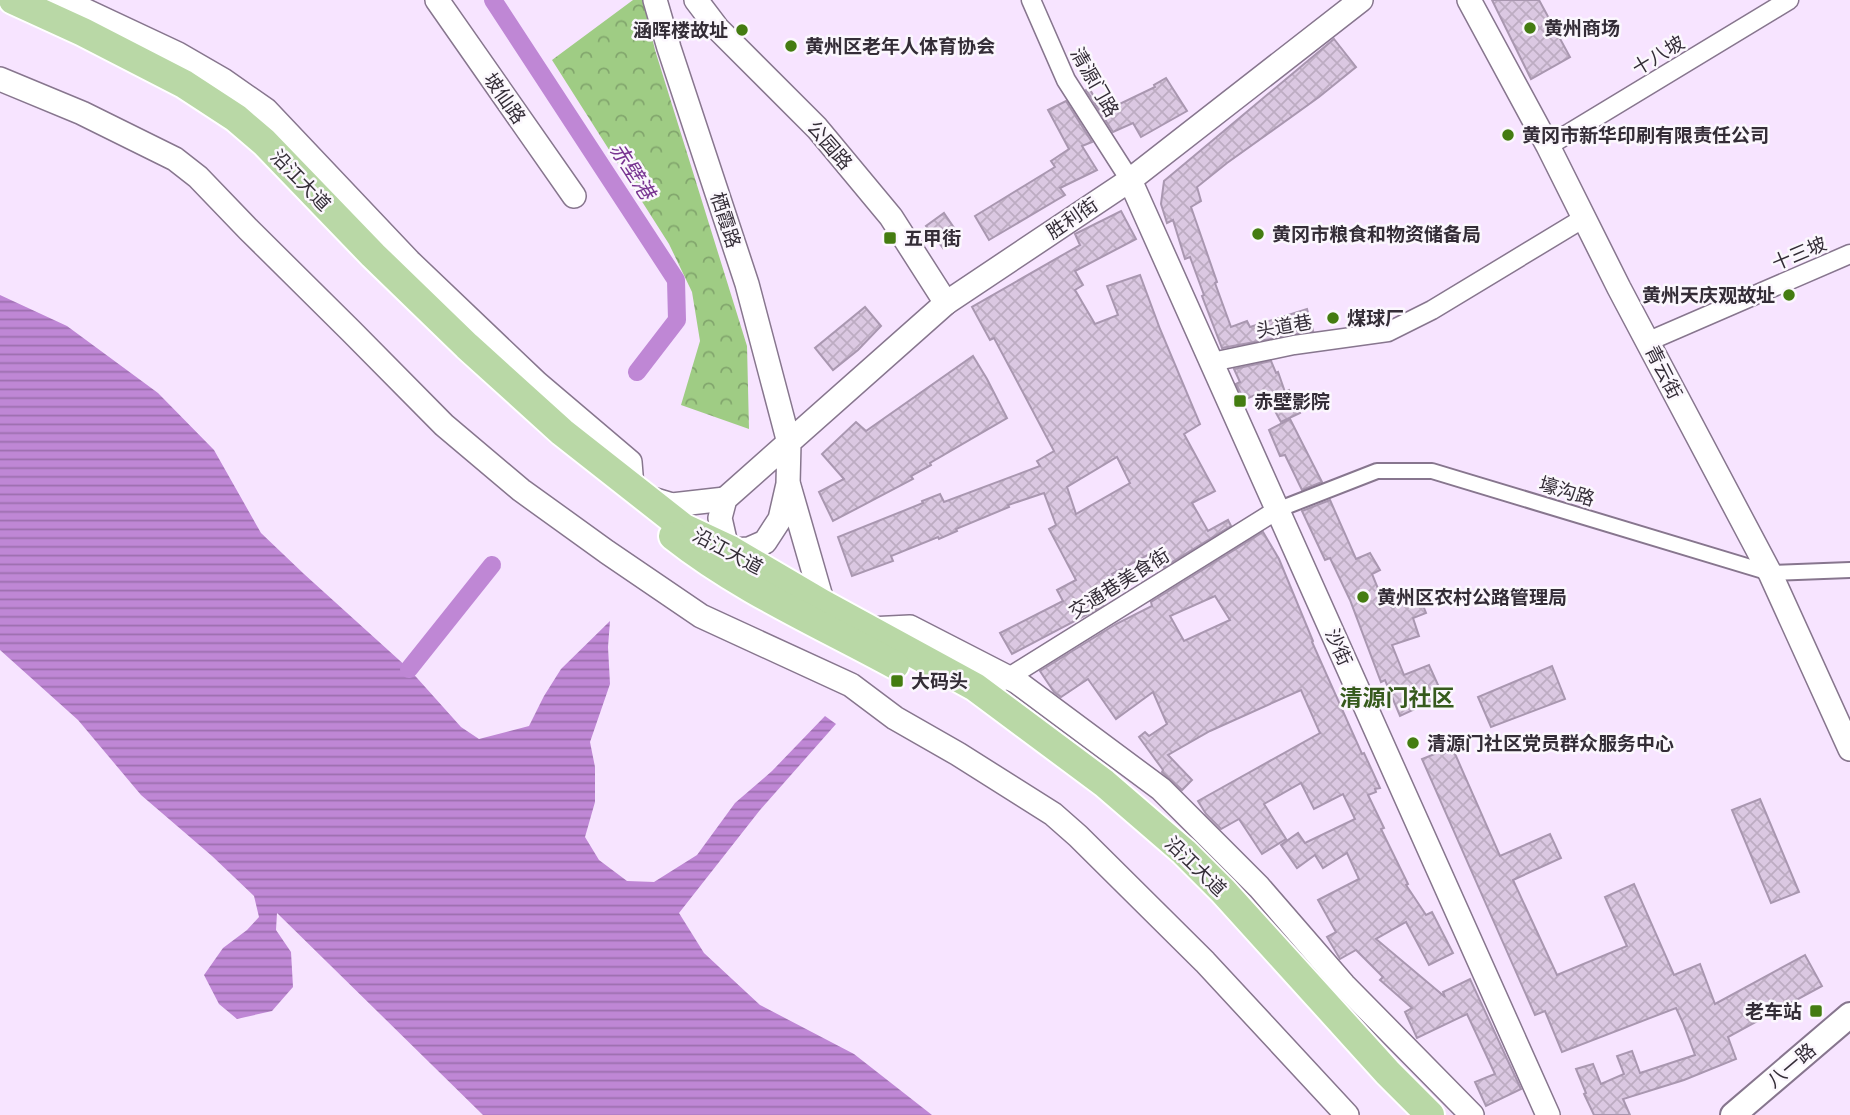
<svg xmlns="http://www.w3.org/2000/svg" width="1850" height="1115" viewBox="0 0 1850 1115" font-family="'IBM Plex Serif','Noto Sans SC',serif">
<style>
.park{fill:url(#park-crowns)}
.water{fill:url(#water-rules)}
.lines{fill:none;stroke-linecap:round;stroke-linejoin:round}
.canal{stroke:#bf87d5;stroke-width:18}
.building{fill:url(#building-cross-hatch);stroke:#a997b0;stroke-width:2;fill-rule:evenodd}
.pedestrian-casing{stroke:#87768e;stroke-width:18}
.minor-casing{stroke:#87768e;stroke-width:21}
.tertiary-casing{stroke:#87768e;stroke-width:26}
.secondary-casing{stroke:#87768e;stroke-width:28}
.primary-casing{stroke:#fff;stroke-width:32}
.pedestrian{stroke:#fff;stroke-width:14}
.minor{stroke:#fff;stroke-width:18}
.tertiary{stroke:#fff;stroke-width:23}
.secondary{stroke:#fff;stroke-width:24}
.primary{stroke:#b9d8a6;stroke-width:28}
.poi-dot{fill:#447c11;stroke:#fbf7fd;stroke-width:2.5}
.labels{text-anchor:middle;stroke-width:5;stroke-linejoin:round;paint-order:stroke}
.poi-label{font-size:19px;font-weight:bold;fill:#342d37;stroke:#fbf7fd;text-anchor:start}
.street-label{font-size:19px;fill:#342d37;stroke:#fbf7fd}
.water-label{font-size:21px;font-style:italic;fill:#783491;stroke:#fbf7fd}
.quarter-label{font-size:23px;font-weight:bold;fill:#365a1c;stroke:#fbf7fd}
</style>
<defs>
<pattern id="park-crowns" width="20" height="18" patternUnits="userSpaceOnUse" patternTransform="scale(1.75)"><rect width="20" height="18" fill="#9fcc84"/><path d="M2 6a3 3 0 1 1 6 0M12 15a3 3 0 1 1 6 0" fill="none" stroke="#82a66d"/></pattern>
<pattern id="water-rules" width="6" height="5" patternUnits="userSpaceOnUse" patternTransform="scale(1.75)"><rect width="6" height="5" fill="#bf87d5"/><path d="M0 2.5h6" fill="none" stroke="#9c6fae"/></pattern>
<pattern id="building-cross-hatch" width="8" height="8" patternUnits="userSpaceOnUse" patternTransform="scale(1.75)"><rect width="8" height="8" fill="#dbc8e2"/><path d="M0 0l8 8M0 8l8-8" fill="none" stroke="#bdacc2"/></pattern>
</defs>
<rect width="100%" height="100%" fill="#f7e4ff"/>
<!-- park -->
<path class="park" d="M633,0H643L655,50L747,346L749,429L681,405L700,341L692,292L669,244L552,60Z"/>
<!-- water -->
<path class="water" d="M0,295L67,326L158,393L214,450L261,533L304,574L409,669L461,727L479,739L529,726L544,696L561,669L610,621L608,647L610,684L590,742L595,767V802L585,837L599,860L627,881L654,882L697,855L735,803L772,771L825,716L836,724L760,810L679,913L704,953L760,1005L854,1054L932,1115H483L277,913L276,930L291,952L293,987L272,1011L237,1019L219,1004L204,975L223,948L247,930L259,917L254,896L212,856L141,795L78,720L0,650Z"/>
<g class="lines">
<!-- canal -->
<g class="canal">
<path d="M493,0L676,280L677,320L637,372"/>
<path d="M409,669L492,565"/>
</g>
</g>
<!-- building -->
<g class="building">
<path d="M1492,0H1539L1570,57L1531,79Z"/>
<path d="M1334,39L1356,67L1319,97L1227,163L1197,187L1201,201L1191,207L1217,282L1215,283L1231,327L1247,321L1250,327L1307,309L1313,331L1222,348L1202,296L1204,295L1190,257L1185,259L1173,220L1167,223L1161,204L1164,181Z"/>
<path d="M1166,78L1187,111L1141,137L1133,123L1113,132L1086,90L1089,88L1103,112L1155,87L1154,85Z"/>
<path d="M1066,101L1092,142L1082,146L1097,170L1060,188L1065,195L989,240L975,216L1055,167L1051,161L1069,149L1048,110Z"/>
<path d="M1121,211L1136,239L1075,271L1083,285L1075,290L1095,324L1118,315L1107,286L1140,275L1160,329L1200,424L1184,434L1215,491L1192,503L1208,531L1228,520L1231,526L1164,567L1155,551L1112,574L1122,591L1100,601L1103,605L1092,612L1012,654L1000,633L1063,601L1057,590L1076,580L1049,529L1056,525L1044,493L1008,505L1009,507L956,529L957,531L939,539L938,537L891,556L893,561L852,576L838,537L923,503L922,501L940,494L944,502L1040,466L1037,461L1054,451L994,338L990,340L972,307L1080,245L1075,234ZM1117,457L1130,483L1076,514L1067,487Z"/>
<path d="M944,213L959,235L943,248L926,226Z"/>
<path d="M865,307L881,326L858,350L833,370L815,348Z"/>
<path d="M973,356L987,379L1007,418L930,463L931,465L911,476L913,479L833,521L819,492L844,479L822,454L856,422L866,431Z"/>
<path d="M1271,361L1276,373L1278,372L1285,392L1289,390L1300,413L1281,422L1264,391L1244,400L1236,384L1240,382L1234,369Z"/>
<path d="M1290,419L1322,482L1302,490L1285,455L1280,456L1269,430Z"/>
<path d="M1330,500L1356,559L1370,553L1380,570L1372,574L1383,601L1416,588L1426,613L1413,618L1419,636L1392,645L1404,675L1429,665L1443,696L1400,716L1385,680L1381,682L1350,600L1330,558L1325,560L1302,511Z"/>
<path d="M1263,532L1279,559L1313,641L1312,642L1362,754L1364,753L1380,788L1375,789L1376,792L1368,795L1384,828L1381,829L1408,884L1406,885L1426,915L1432,912L1453,953L1429,965L1406,922L1376,939L1445,997L1443,992L1470,979L1521,1089L1486,1106L1475,1082L1495,1074L1467,1014L1417,1038L1405,1012L1412,1008L1380,980L1383,977L1356,950L1340,959L1327,937L1336,932L1318,900L1359,879L1347,853L1323,868L1315,855L1297,868L1281,845L1298,833L1305,843L1355,819L1343,794L1314,809L1301,783L1264,804L1286,839L1262,854L1239,819L1221,829L1206,814L1198,801L1320,733L1301,690L1210,731L1168,755L1192,780L1182,790L1162,772L1163,770L1139,737L1145,732L1149,736L1167,724L1153,692L1116,719L1088,679L1061,697L1054,692L1040,671L1116,624L1152,606L1151,602ZM1215,596L1230,620L1184,641L1170,616Z"/>
<path d="M1552,666L1565,699L1491,727L1478,697Z"/>
<path d="M1452,747L1500,856L1550,834L1561,858L1513,880L1557,975L1627,946L1605,897L1634,884L1674,975L1700,964L1715,1004L1805,955L1822,986L1728,1037L1736,1059L1684,1080L1623,1099L1630,1115H1594L1584,1094L1586,1093L1576,1069L1593,1064L1601,1084L1624,1074L1617,1056L1632,1051L1640,1073L1695,1055L1683,1023L1676,1008L1562,1052L1545,1011L1535,1015L1422,759Z"/>
<path d="M1760,799L1799,892L1771,903L1732,810Z"/>
</g>
<g class="lines">
<defs>
<path id="pedestrian" d="M1277,510L1377,471H1432L1770,573L1850,570"/>
<g id="minor">
<path d="M1031,0L1066,80L1130,180"/>
<path d="M1548,146L1789,0"/>
<path d="M1649,341L1850,254"/>
<path d="M1212,362L1294,345L1388,332L1432,310L1584,218"/>
<path d="M1001,682L1277,510"/>
</g>
<g id="tertiary">
<path d="M63,0L178,54L223,80L266,110L409,261L537,383L630,462L632,487"/>
<path d="M437,0L574,196"/>
<path d="M655,0L669,48L747,284L789,443L788,484L780,519L765,542L749,549L731,550L725,540L720,518L725,499L946,303L1130,180L1361,0"/>
<path d="M696,0L718,29L817,128L891,217L946,303"/>
<path d="M1469,0L1548,146L1619,288L1770,573L1850,749"/>
<path d="M0,79L82,113L175,159L198,177L248,229L351,331L444,425L521,490L607,552L701,616L851,685L895,718L958,754L1053,814L1078,836L1205,962L1347,1115"/>
<path d="M1130,180L1548,1115"/>
<path d="M789,486L823,604"/>
<path d="M649,498L672,505L725,499"/>
<path d="M869,629L910,627L1017,682L1161,789L1259,887L1344,985L1472,1115"/>
</g>
<path id="secondary" d="M1733,1115L1850,1015"/>
<g id="primary">
<path d="M13,0L83,32L184,84L236,118L264,142L373,255L467,346L562,432L684,528L731,550L823,604L975,687L1104,783L1184,852L1223,891L1388,1073L1430,1115"/>
<path d="M673,536C740,589 820,624 895,665"/>
</g>
</defs>
<!-- pedestrian casing -->
<use href="#pedestrian" class="pedestrian-casing"/>
<!-- minor casing -->
<use href="#minor" class="minor-casing"/>
<!-- tertiary casing -->
<use href="#tertiary" class="tertiary-casing"/>
<!-- secondary casing -->
<use href="#secondary" class="secondary-casing"/>
<!-- primary casing -->
<use href="#primary" class="primary-casing"/>
<!-- pedestrian -->
<use href="#pedestrian" class="pedestrian"/>
<!-- minor -->
<use href="#minor" class="minor"/>
<!-- tertiary -->
<use href="#tertiary" class="tertiary"/>
<!-- secondary -->
<use href="#secondary" class="secondary"/>
<!-- primary -->
<use href="#primary" class="primary"/>
</g>
<!-- markers -->
<g class="poi-dot">
<circle cx="1530" cy="28" r="7"/>
<circle cx="742" cy="30" r="7"/>
<circle cx="791" cy="46" r="7"/>
<circle cx="1508" cy="135" r="7"/>
<circle cx="1258" cy="234" r="7"/>
<rect x="883" y="231" width="14" height="14" rx="3.5"/>
<circle cx="1789" cy="295" r="7"/>
<circle cx="1333" cy="318" r="7"/>
<rect x="1233" y="394" width="14" height="14" rx="3.5"/>
<circle cx="1363" cy="597" r="7"/>
<rect x="890" y="674" width="14" height="14" rx="3.5"/>
<circle cx="1413" cy="743" r="7"/>
<rect x="1809" y="1004" width="14" height="14" rx="3.5"/>
</g>
<g class="labels">
<!-- poi labels -->
<g class="poi-label">
<text x="1544" y="35">黄州商场</text>
<text x="728" y="37" text-anchor="end">涵晖楼故址</text>
<text x="805" y="53">黄州区老年人体育协会</text>
<text x="1522" y="142">黄冈市新华印刷有限责任公司</text>
<text x="1272" y="241">黄冈市粮食和物资储备局</text>
<text x="904" y="245">五甲街</text>
<text x="1775" y="302" text-anchor="end">黄州天庆观故址</text>
<text x="1347" y="325">煤球厂</text>
<text x="1254" y="408">赤壁影院</text>
<text x="1377" y="604">黄州区农村公路管理局</text>
<text x="911" y="688">大码头</text>
<text x="1427" y="750">清源门社区党员群众服务中心</text>
<text x="1802" y="1018" text-anchor="end">老车站</text>
</g>
<!-- street labels -->
<g class="street-label">
<text transform="translate(1658 55) rotate(-31)" y="7">十八坡</text>
<text transform="translate(1095 82) rotate(60)" y="7">清源门路</text>
<text transform="translate(505 98) rotate(55)" y="7">坡仙路</text>
<text transform="translate(830 145) rotate(49)" y="7">公园路</text>
<text transform="translate(301 180) rotate(46)" y="7">沿江大道</text>
<text transform="translate(1072 218) rotate(-34)" y="7">胜利街</text>
<text transform="translate(726 220) rotate(72)" y="7">栖霞路</text>
<text transform="translate(1799 253) rotate(-23)" y="7">十三坡</text>
<text transform="translate(1284 326) rotate(-10)" y="7">头道巷</text>
<text transform="translate(1664 372) rotate(63)" y="7">青云街</text>
<text transform="translate(1567 491) rotate(17)" y="7">壕沟路</text>
<text transform="translate(728 551) rotate(28)" y="7">沿江大道</text>
<text transform="translate(1119 583) rotate(-32)" y="7">交通巷美食街</text>
<text transform="translate(1339 647) rotate(66)" y="7">沙街</text>
<text transform="translate(1196 866) rotate(44)" y="7">沿江大道</text>
<text transform="translate(1791 1065) rotate(-40)" y="7">八一路</text>
</g>
<!-- water labels -->
<g class="water-label">
<text transform="translate(632 171) rotate(57)" y="7">赤壁港</text>
</g>
<!-- quarter labels -->
<g class="quarter-label">
<text x="1397" y="706">清源门社区</text>
</g>
</g>
</svg>
